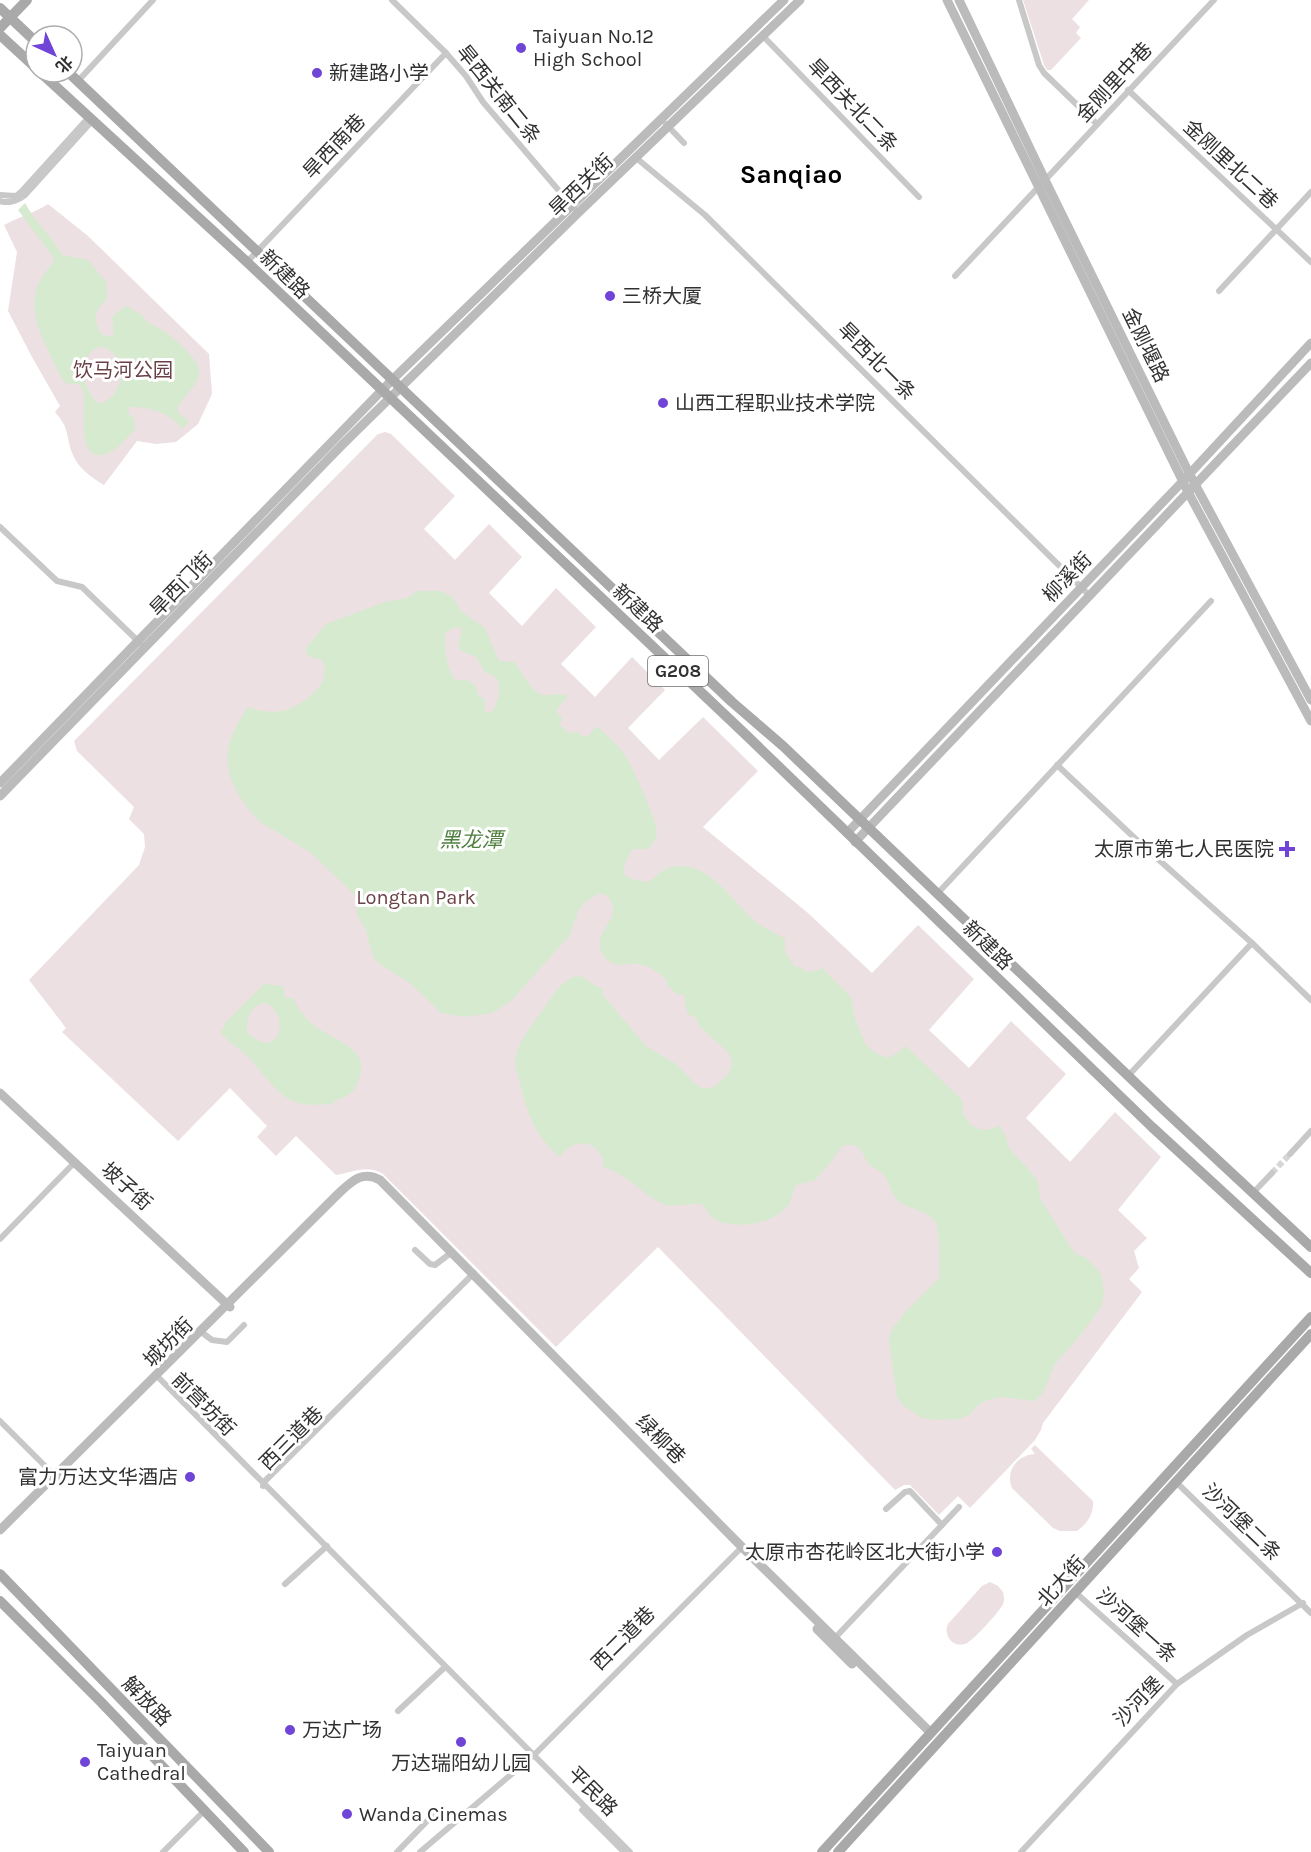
<svg xmlns="http://www.w3.org/2000/svg" width="1311" height="1852" viewBox="0 0 1311 1852" font-family="Karla,'Noto Sans SC',sans-serif">
<style>
.green{fill:#ece0e2}
.water{fill:#d5eace;fill-rule:evenodd}
.lines{fill:none;stroke-linecap:round;stroke-linejoin:round}
.street-tunnel{stroke:#d6d6d6;stroke-width:6;stroke-dasharray:6 3;stroke-linecap:butt}
.street{stroke:#c8c8c8;stroke-width:6}
.secondary{stroke:#bbb;stroke-width:9}
.primary{stroke:#a9a9a9;stroke-width:10}
.poi-dot{fill:#6f44d6;stroke:#fff;stroke-width:2}
.labels{text-anchor:middle;stroke-width:6;stroke-linejoin:round;paint-order:stroke}
.shield{fill:#fff;stroke:#6f6f6f;stroke-width:1.5}
.shield-label{font-size:18px;font-weight:bold;fill:#313131}
.poi-label{font-size:20px;fill:#313131;stroke:#fff;text-anchor:start}
.street-label{font-size:20px;fill:#313131;stroke:#fff}
.park-label{font-size:20px;fill:#694146;stroke:#fff}
.water-label{font-size:21px;font-style:italic;fill:#508040;stroke:#fff}
.district-label{font-size:26px;font-weight:bold;fill:#000;stroke:#fff}
</style>
<rect width="100%" height="100%" fill="#fff"/>
<!-- green -->
<g class="green">
<path d="M1023,0H1089L1072,19L1080,27L1076,33L1081,38L1051,70H1047L1044,65Z"/>
<path d="M48,204L88,236L209,354L212,394L198,424L176,442L156,444L137,441L104,485C92,478 78,468 73,455C65,436 71,430 55,412L60,406L32,357L8,311L17,252L4,225C19,217 34,213 48,204Z"/>
<path d="M385,432L391,434L455,496L424,529L455,560L489,524L522,557L489,593L522,626L556,588L596,627L561,664L595,697L632,657L665,690L628,728L659,760L703,717L758,771L703,827L808,913L872,973L918,925L974,979L929,1030L969,1068L1011,1021L1066,1074L1026,1118L1070,1162L1115,1112L1161,1157L1118,1210L1147,1238L1134,1251L1139,1268L1129,1279L1142,1292L1043,1423L1041,1430L1035,1440L970,1508L958,1496L939,1515L910,1485H904L895,1490L658,1247L556,1347L383,1174C366,1164 352,1173 336,1175L296,1136L276,1156L257,1137L267,1126L230,1088L178,1141L62,1032L66,1028L29,980L139,865L145,847L144,834L129,819L134,807L77,751L74,741L378,434Z"/>
<path d="M1035,1445L1093,1501C1094,1514 1087,1524 1077,1531H1060L1053,1528L1012,1488C1005,1471 1017,1455 1035,1454L1031,1449Z"/>
<path d="M990,1582L998,1586L1003,1592C1004,1597 1005,1602 1002,1606C998,1613 971,1643 965,1644C952,1648 943,1634 948,1624L982,1586Z"/>
</g>
<!-- water -->
<g class="water">
<path d="M25,203C35,222 51,235 62,255L88,260L106,282L107,299L100,306L95,318L99,331L103,335L113,336L114,331L112,319L116,313L126,306L142,315L147,322L166,332L186,350L197,363L199,370L198,380L178,406V412L189,422L182,429C171,413 148,406 129,407L127,412L134,419L135,429C126,439 116,452 102,455C75,460 87,402 83,390L78,384H67L62,379C50,352 25,315 38,285C41,276 49,269 54,261L53,257L18,210ZM104,347C130,358 125,394 101,404C82,397 74,347 104,347Z"/>
<path d="M418,591H442L453,598L462,612L485,628L499,661L514,662C522,671 530,692 543,695C552,696 559,692 568,696L556,710L562,719L559,724L570,734L576,731L583,736H588L597,726C606,734 615,743 623,752C631,763 658,822 657,833C656,839 652,844 648,849H633L626,860L623,874L632,879L648,882C656,878 661,869 671,867C709,859 732,902 757,923C765,929 776,933 785,939C783,950 788,958 795,967H801L805,972L817,971L822,968L851,997L855,1019L865,1043L870,1049L879,1055L887,1058L896,1054L906,1046L962,1100L963,1115L968,1120L969,1124C979,1130 988,1133 998,1125L1005,1134L1009,1148L1037,1179L1041,1200L1070,1246L1076,1254L1085,1257L1101,1274L1104,1295L1100,1309L1077,1339L1055,1364L1044,1391L1035,1401L1000,1397L988,1400L978,1405L969,1415L958,1419L936,1420L922,1418L903,1405L897,1397L889,1342L891,1331L905,1312L939,1278C940,1268 940,1230 936,1223C927,1207 903,1211 894,1196C890,1190 889,1181 884,1175C880,1170 873,1169 869,1164C860,1152 863,1142 842,1146C833,1159 825,1170 815,1180L796,1185C791,1192 792,1201 787,1207C772,1224 732,1231 713,1218C708,1214 706,1208 701,1204C688,1203 675,1208 663,1204C644,1196 621,1169 604,1168C604,1141 574,1134 560,1157C536,1137 526,1112 520,1082C518,1074 514,1066 515,1059C518,1041 535,1021 545,1007C552,997 562,980 574,977C586,973 592,988 603,988L602,994L646,1046L676,1064L694,1083L704,1089L714,1087L728,1075L732,1064L729,1053L699,1026L696,1017H692L688,1013L684,1002L686,1000L683,994L678,995L666,984L667,980C660,974 652,968 643,965C629,960 616,972 604,956C590,937 614,925 613,909C613,905 610,900 608,896L600,893L585,902L578,911L570,935L511,1001L492,1013L464,1017L441,1013L411,984L381,965L373,958L366,930L357,915L356,896L310,852L260,822C252,814 245,805 239,795C218,760 228,738 248,707C259,711 270,713 282,711C302,706 334,684 322,660L310,657L306,653V648L326,624L385,602L407,598ZM459,627L462,630L458,645L460,650L476,657L485,672L497,678C501,689 499,704 490,713L485,712V700L479,696L476,687L471,682L466,680H456C447,672 444,645 445,633L453,628Z"/>
<path d="M264,984L283,986L285,998H293C298,1009 306,1020 316,1027C337,1042 372,1048 358,1082C353,1094 346,1097 334,1101L335,1103C286,1111 279,1092 251,1060C241,1049 229,1043 220,1032L224,1028V1024ZM266,1003C291,1015 280,1064 247,1032C246,1018 250,1005 266,1003Z"/>
</g>
<g class="lines">
<!-- street-tunnel -->
<path class="street-tunnel" d="M1272,1173L1290,1154"/>
<!-- street -->
<g class="street">
<path d="M392,0L446,53L466,76L483,102L578,213"/>
<path d="M1019,0L1039,65L1044,73L1097,124"/>
<path d="M763,36L919,197"/>
<path d="M78,81L153,0"/>
<path d="M1128,90L1311,262"/>
<path d="M666,124L684,143"/>
<path d="M635,157L705,215L1089,595"/>
<path d="M0,195L16,196L22,191L89,117"/>
<path d="M0,201C9,204 17,201 25,195L93,120"/>
<path d="M247,262L446,53"/>
<path d="M955,276L1214,0"/>
<path d="M1219,291L1311,192"/>
<path d="M0,527L57,581L82,587L140,643"/>
<path d="M1057,765L1140,843L1252,943L1311,1000"/>
<path d="M937,894L1211,601"/>
<path d="M1128,1076L1252,943"/>
<path d="M1290,1154L1311,1131"/>
<path d="M1253,1193L1272,1173"/>
<path d="M0,1239L74,1163"/>
<path d="M415,1250L430,1264L435,1265L452,1252"/>
<path d="M200,1331L212,1340L227,1342L244,1325"/>
<path d="M155,1376L158,1377L630,1852"/>
<path d="M0,1421L57,1478"/>
<path d="M1176,1482L1311,1613"/>
<path d="M263,1486L264,1482L474,1273"/>
<path d="M886,1509L905,1492L910,1491L942,1525"/>
<path d="M285,1584L327,1546"/>
<path d="M1075,1592L1177,1684"/>
<path d="M833,1640L959,1507"/>
<path d="M398,1711L445,1667"/>
<path d="M582,1810L624,1852"/>
<path d="M163,1852L204,1811"/>
<path d="M397,1852L432,1816"/>
<path d="M420,1852L534,1755L742,1547"/>
<path d="M1021,1852L1177,1684L1247,1635L1303,1603"/>
</g>
<!-- secondary -->
<g class="secondary">
<path d="M947,0L1188,492L1311,721"/>
<path d="M959,0L1045,180L1189,473L1311,700"/>
<path d="M0,783L392,380L784,0"/>
<path d="M0,796L344,443L578,213L800,0"/>
<path d="M847,833L1183,481L1311,343"/>
<path d="M855,842L1311,363"/>
<path d="M0,1093L230,1307"/>
<path d="M0,1530L339,1193C352,1181 363,1170 380,1180L740,1545L931,1733"/>
<path d="M817,1629L852,1664"/>
</g>
<!-- primary -->
<g class="primary">
<path d="M0,8L36,42"/>
<path d="M0,28L27,0"/>
<path d="M0,35L36,68"/>
<path d="M40,72L247,262L744,733L1152,1127L1311,1273"/>
<path d="M68,72L732,702L783,746L1166,1112L1311,1247"/>
<path d="M0,1574L269,1852"/>
<path d="M0,1601L101,1702L244,1852"/>
<path d="M822,1852L1311,1317"/>
<path d="M838,1852L1311,1334"/>
</g>
</g>
<!-- markers -->
<g class="poi-dot">
<circle cx="521" cy="48" r="6"/>
<circle cx="317" cy="73" r="6"/>
<circle cx="610" cy="296" r="6"/>
<circle cx="663" cy="403" r="6"/>
<path d="M1284 840h6v6h6v6h-6v6h-6v-6h-6v-6h6z"/>
<circle cx="190" cy="1477" r="6"/>
<circle cx="997" cy="1552" r="6"/>
<circle cx="290" cy="1730" r="6"/>
<circle cx="461" cy="1742" r="6"/>
<circle cx="85" cy="1762" r="6"/>
<circle cx="347" cy="1814" r="6"/>
</g>
<g class="labels">
<!-- shield labels -->
<rect class="shield" x="648" y="656" width="60" height="30" rx="4.5"/>
<g class="shield-label">
<text x="678" y="677">G208</text>
</g>
<!-- poi labels -->
<g class="poi-label">
<text x="533" y="43">Taiyuan No.12<tspan x="533" dy="23">High School</tspan></text>
<text x="329" y="80">新建路小学</text>
<text x="622" y="303">三桥大厦</text>
<text x="675" y="410">山西工程职业技术学院</text>
<text x="1274" y="856" text-anchor="end">太原市第七人民医院</text>
<text x="178" y="1484" text-anchor="end">富力万达文华酒店</text>
<text x="985" y="1559" text-anchor="end">太原市杏花岭区北大街小学</text>
<text x="302" y="1737">万达广场</text>
<text x="97" y="1757">Taiyuan<tspan x="97" dy="23">Cathedral</tspan></text>
<text x="461" y="1770" text-anchor="middle">万达瑞阳幼儿园</text>
<text x="359" y="1821">Wanda Cinemas</text>
</g>
<!-- street labels -->
<g class="street-label">
<text transform="translate(1114 82) rotate(-47)" y="7">金刚里中巷</text>
<text transform="translate(499 94) rotate(51)" y="7">旱西关南二条</text>
<text transform="translate(853 105) rotate(46)" y="7">旱西关北二条</text>
<text transform="translate(334 146) rotate(-47)" y="7">旱西南巷</text>
<text transform="translate(1231 164) rotate(43)" y="7">金刚里北二巷</text>
<text transform="translate(581 185) rotate(-44)" y="7">旱西关街</text>
<text transform="translate(285 274) rotate(44)" y="7">新建路</text>
<text transform="translate(1146 345) rotate(64)" y="7">金刚堰路</text>
<text transform="translate(877 361) rotate(45)" y="7">旱西北一条</text>
<text transform="translate(1067 577) rotate(-46)" y="7">柳溪街</text>
<text transform="translate(181 584) rotate(-46)" y="7">旱西门街</text>
<text transform="translate(638 608) rotate(43)" y="7">新建路</text>
<text transform="translate(988 945) rotate(44)" y="7">新建路</text>
<text transform="translate(127 1186) rotate(42)" y="7">坡子街</text>
<text transform="translate(168 1342) rotate(-45)" y="7">城坊街</text>
<text transform="translate(204 1404) rotate(45)" y="7">前营坊街</text>
<text transform="translate(291 1438) rotate(-45)" y="7">西三道巷</text>
<text transform="translate(661 1439) rotate(45)" y="7">绿柳巷</text>
<text transform="translate(1242 1522) rotate(44)" y="7">沙河堡二条</text>
<text transform="translate(1061 1581) rotate(-48)" y="7">北大街</text>
<text transform="translate(1137 1625) rotate(42)" y="7">沙河堡一条</text>
<text transform="translate(623 1638) rotate(-45)" y="7">西二道巷</text>
<text transform="translate(147 1701) rotate(46)" y="7">解放路</text>
<text transform="translate(1138 1701) rotate(-46)" y="7">沙河堡</text>
<text transform="translate(593 1791) rotate(45)" y="7">平民路</text>
</g>
<!-- park labels -->
<g class="park-label">
<text x="123" y="377">饮马河公园</text>
<text x="416" y="904">Longtan Park</text>
</g>
<!-- water labels -->
<g class="water-label">
<text x="471" y="847">黑龙潭</text>
</g>
<!-- district labels -->
<g class="district-label">
<text x="791" y="183">Sanqiao</text>
</g>
</g>
<!-- north arrow -->
<g transform="translate(54 54) rotate(135)"><circle r="28" fill="#ffffff" stroke="#adadad" stroke-width="1.5"/>
<path d="M0-4.5L10 22L0 15L-10 22Z" fill="#6f44d6"/>
<text y="-9" font-size="16" font-weight="bold" text-anchor="middle" fill="#313131">北</text>
</g>
</svg>
